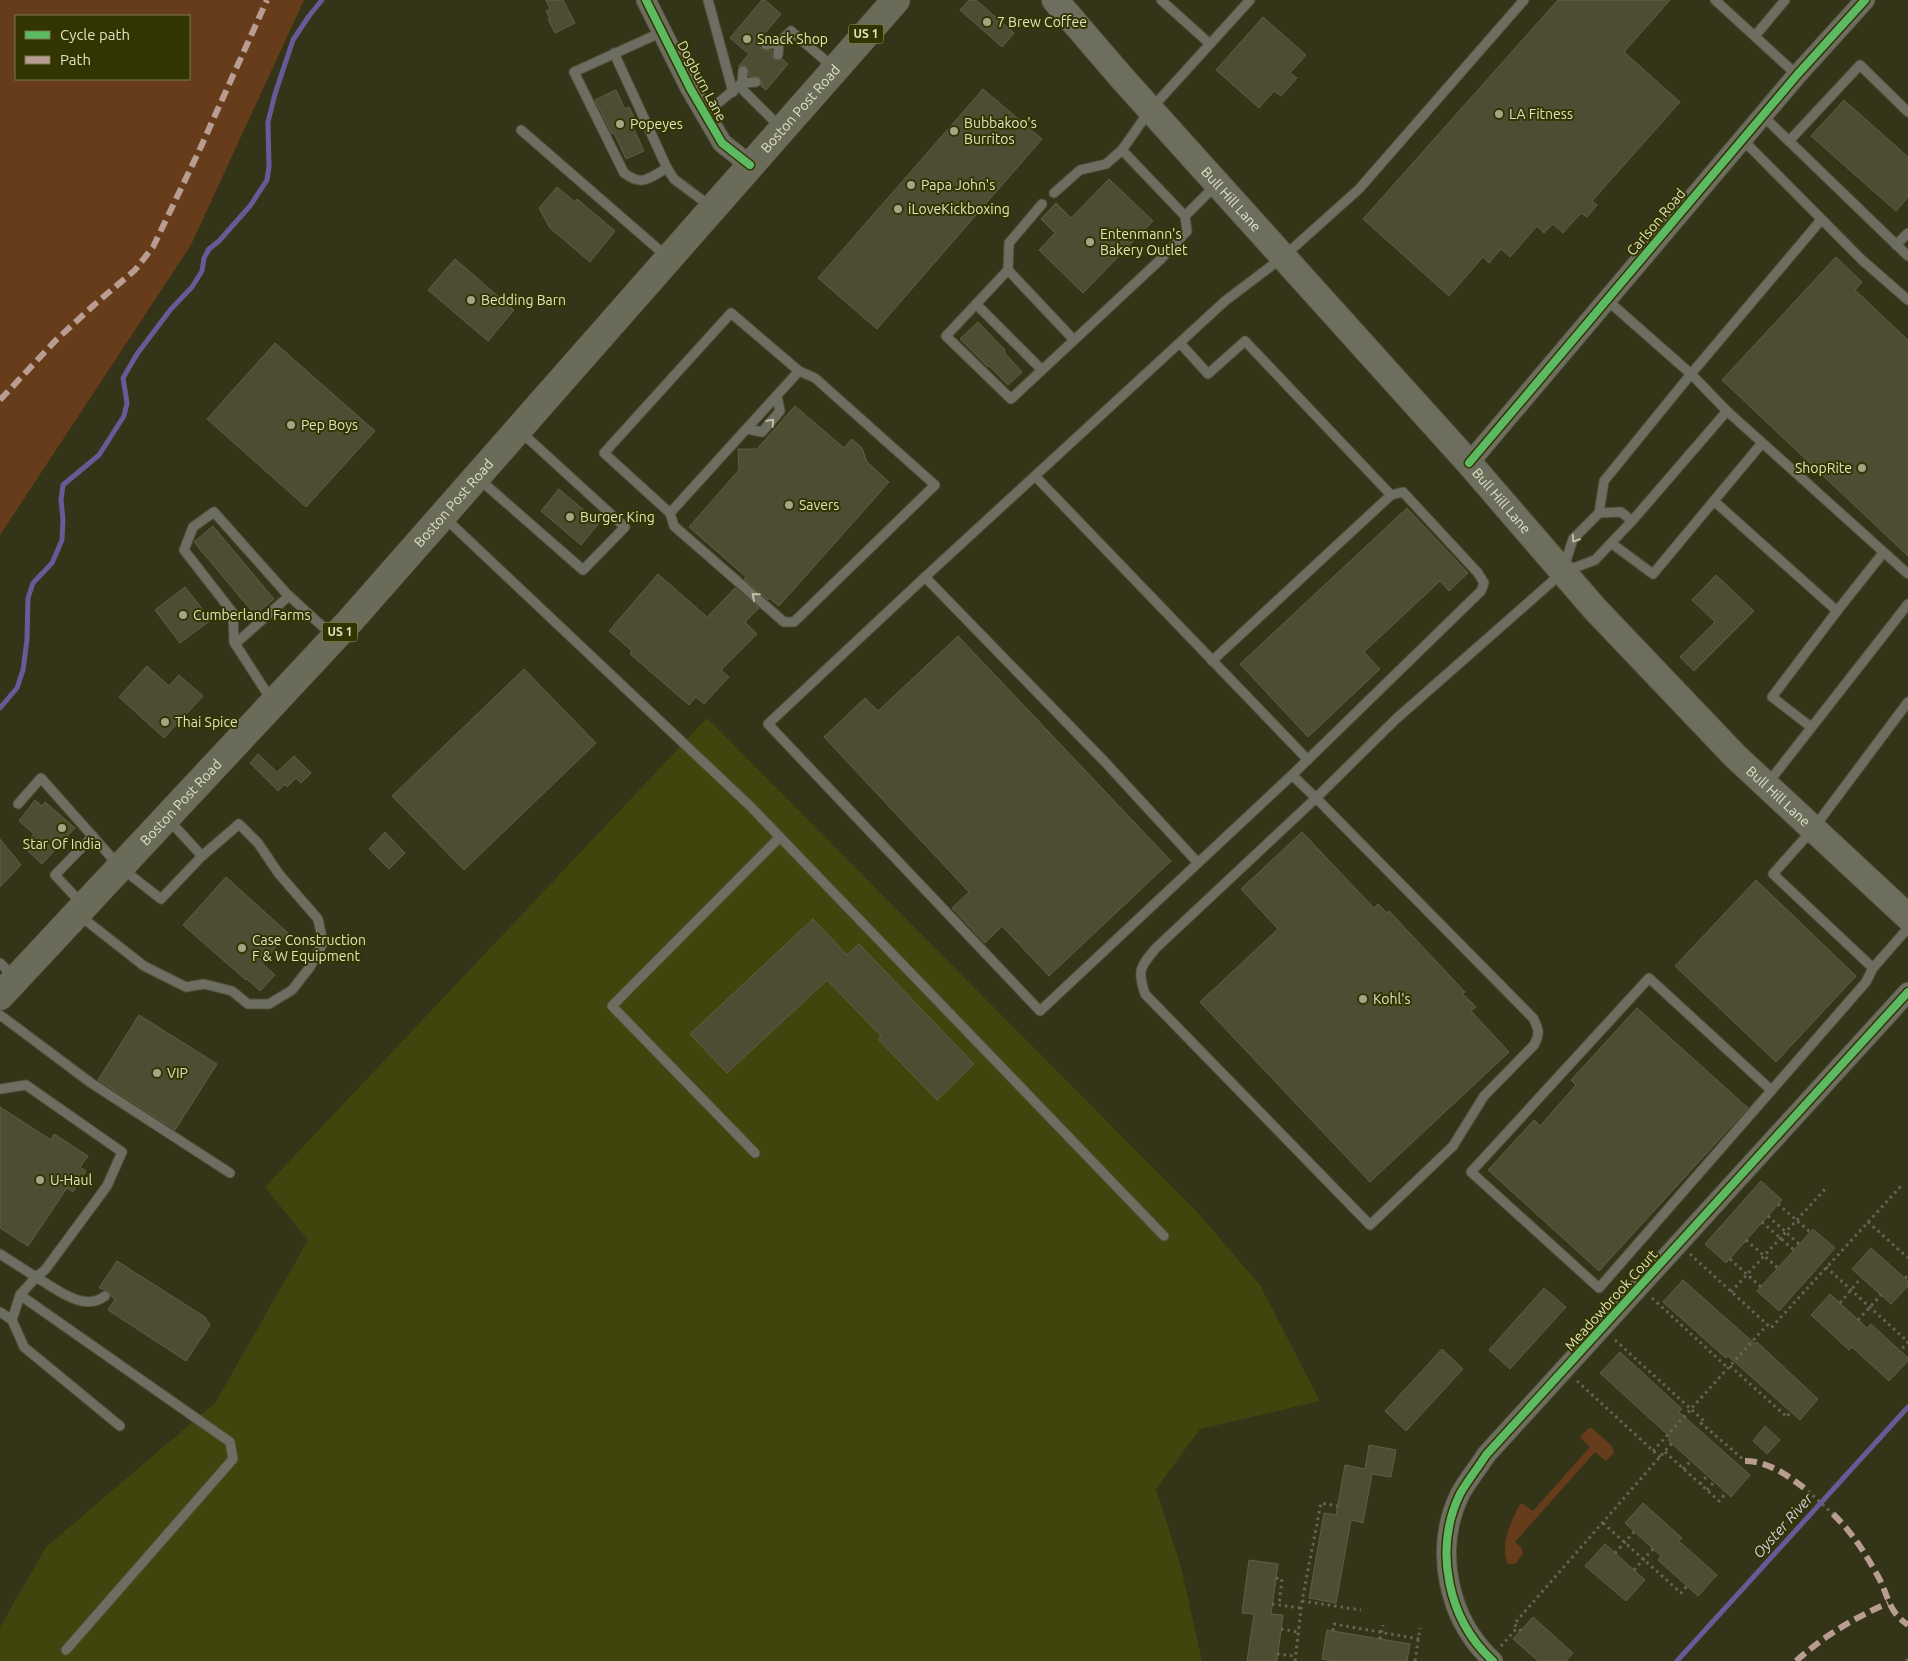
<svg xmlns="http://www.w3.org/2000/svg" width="1908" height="1661" viewBox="0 0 1908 1661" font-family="Ubuntu,sans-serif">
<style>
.built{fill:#42440d}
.green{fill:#673c1b;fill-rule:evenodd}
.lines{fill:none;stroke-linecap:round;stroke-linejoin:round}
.stream{stroke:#675a96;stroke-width:5}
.building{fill:#4f4c34;stroke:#625e45}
.service-casing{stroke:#505139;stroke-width:11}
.minor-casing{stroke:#505139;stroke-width:21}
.secondary-casing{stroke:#505139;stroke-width:28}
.primary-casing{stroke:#505139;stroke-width:29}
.path{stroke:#656658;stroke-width:3;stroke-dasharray:2.5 4;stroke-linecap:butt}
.service{stroke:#6d6e61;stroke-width:9}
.minor{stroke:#6d6e61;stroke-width:19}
.secondary{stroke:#6d6e5e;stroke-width:26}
.primary{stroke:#6a6b59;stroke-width:28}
.quiet{stroke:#b99d93;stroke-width:6;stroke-dasharray:12 6;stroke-linecap:butt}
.cycleway-casing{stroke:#333501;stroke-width:11}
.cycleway{stroke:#5cba63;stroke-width:8}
.oneway{stroke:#bdbfa5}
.poi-dot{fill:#a3a586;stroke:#333501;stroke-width:2}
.labels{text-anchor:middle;stroke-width:4;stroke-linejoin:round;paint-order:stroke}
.shield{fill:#333501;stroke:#abae88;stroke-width:1}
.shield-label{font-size:12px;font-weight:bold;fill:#dfe2c2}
.poi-label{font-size:14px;fill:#dfe2c2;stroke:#333501;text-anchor:start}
.street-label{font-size:14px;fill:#dfe2c2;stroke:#333501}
.water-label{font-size:15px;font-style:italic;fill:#d1cbf3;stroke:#333501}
</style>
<rect width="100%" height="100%" fill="#333418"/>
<!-- built -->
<path class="built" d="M707,718L1198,1213L1260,1285L1320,1401L1200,1429L1156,1489L1181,1567L1202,1661H0V1627L46,1547L215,1403L308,1240L265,1187Z"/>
<!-- green -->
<g class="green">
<path d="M0,0H304L191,245L0,535ZM189,16V79H16V16Z"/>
<path d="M1589,1428H1592L1612,1446L1614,1453L1606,1461L1595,1452L1515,1542L1521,1547L1523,1554L1515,1564H1508C1499,1545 1511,1522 1520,1504H1523L1533,1511L1590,1447L1580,1437Z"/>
</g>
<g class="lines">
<!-- stream -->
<g class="stream">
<path d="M0,708L17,688L23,670L27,640L28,598L33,583L52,563L62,540L63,519L61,500L63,485L99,455L124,416L127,403L123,378L137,354L171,309L192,287L202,271L204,258L209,249L219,241L250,206L267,180L269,167L268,122L275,94L293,40L309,16L322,0"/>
<path d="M1677,1661L1908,1407"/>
</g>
</g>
<!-- building -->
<g class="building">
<path d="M546,0H563L575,23L555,33L548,19L550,18L546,11L550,9Z"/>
<path d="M762,0H765L781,14L759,40L761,41L760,47L765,51L772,50V57L775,60L782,59L788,64L766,90L761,86L762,81L759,77L749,76L747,66L743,65L738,67L749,54L730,38Z"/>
<path d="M969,0H976L1014,33L1002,47L960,10Z"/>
<path d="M1558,0H1670L1624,52L1680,102L1592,201L1597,205L1587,217L1581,213L1563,233L1553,224L1544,233L1537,226L1510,257L1501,249L1489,263L1483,257L1449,296L1363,219Z"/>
<path d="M1263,17L1306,55L1290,73L1297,78L1281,96L1274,91L1259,108L1216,70Z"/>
<path d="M983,89L1042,139L877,329L818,278Z"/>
<path d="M616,90L625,109L629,107L637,123L632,125L644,151L626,159L614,133L612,134L595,100Z"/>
<path d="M1844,100L1908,157V197L1896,211L1811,136Z"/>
<path d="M1109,179L1153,221L1083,293L1039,250L1055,233L1041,219L1056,203L1071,218Z"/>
<path d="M557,187L575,202L577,199L615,231L590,262L550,228L539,208Z"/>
<path d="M1836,257L1862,282L1855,290L1908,340V556L1722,380Z"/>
<path d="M455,259L514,310L488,341L428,290Z"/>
<path d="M978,322L1005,350L1004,352L1022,372L1008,385L989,366L988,367L960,339Z"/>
<path d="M275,343L375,431L306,507L207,419Z"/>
<path d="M795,406L844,448L852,439L862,448L867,462L889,482L779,606L769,598L768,600L744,579L746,577L689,527L739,470L738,449H757Z"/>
<path d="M559,489L599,523L581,545L541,511Z"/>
<path d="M1407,508L1468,573L1449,591L1440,581L1364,652L1380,669L1308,737L1240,664Z"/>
<path d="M213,526L274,599L255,615L194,542Z"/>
<path d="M658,574L707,617L735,588L759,608L745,622L757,634L721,670L729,677L704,704L696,697L689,705L630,654L632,651L609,631Z"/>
<path d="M1716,575L1754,611L1694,671L1680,657L1715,622L1692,600Z"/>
<path d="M185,587L211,620L180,643L155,610Z"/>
<path d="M958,636L1171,861L1049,976L1002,926L985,943L952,908L969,892L824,737L865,698L878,711Z"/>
<path d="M147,666L169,686L179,675L203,696L164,738L119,697Z"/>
<path d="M524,669L596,743L464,870L392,796Z"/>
<path d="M258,754L277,772L294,756L311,773L301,783L296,778L287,787L285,784L278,791L250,763Z"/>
<path d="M35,800L42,806L45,802L75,828L42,864L23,846L34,834L19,821Z"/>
<path d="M385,832L405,853L389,869L369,849Z"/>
<path d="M1302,832L1374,908L1378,904L1387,913L1389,911L1465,992L1463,994L1476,1007L1471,1011L1509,1052L1370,1182L1200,1002L1278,929L1241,889Z"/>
<path d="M0,839L21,865L0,887Z"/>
<path d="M226,877L288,933L262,963L275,975L260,991L247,979L246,980L183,925Z"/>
<path d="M1756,880L1856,976L1776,1062L1675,966Z"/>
<path d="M813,919L847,955L859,944L974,1064L937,1100L878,1039L881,1036L827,980L727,1073L690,1034Z"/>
<path d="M1637,1008L1748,1108L1599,1271L1488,1170L1534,1120L1540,1126L1576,1085L1571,1080Z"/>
<path d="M139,1015L217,1064L175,1130L98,1080Z"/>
<path d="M0,1107L51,1140L54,1134L88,1156L80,1167L86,1171L73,1192L67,1188L28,1246L0,1228Z"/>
<path d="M1761,1181L1782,1200L1726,1263L1705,1244Z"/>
<path d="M1813,1229L1835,1248L1779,1311L1757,1291Z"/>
<path d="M1871,1248L1908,1281V1286L1891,1304L1852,1269Z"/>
<path d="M117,1261L205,1317L210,1325L186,1361L108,1310L115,1299L111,1296L109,1291L99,1288Z"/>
<path d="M1683,1280L1755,1344L1757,1342L1818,1399L1800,1420L1728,1356L1726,1358L1663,1302Z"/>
<path d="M1544,1288L1566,1307L1510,1369L1489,1350Z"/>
<path d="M1830,1294L1867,1328L1871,1324L1908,1358V1361L1889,1381L1852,1347L1849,1350L1811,1315Z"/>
<path d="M1442,1349L1463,1369L1406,1431L1385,1411Z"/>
<path d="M1620,1352L1682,1409L1679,1412L1750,1475L1731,1497L1668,1440L1670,1437L1600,1373Z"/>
<path d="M1765,1426L1780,1440L1767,1454L1753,1441Z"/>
<path d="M1369,1445L1396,1450L1391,1477L1372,1474L1363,1523L1351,1520L1336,1603L1309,1598L1324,1513L1336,1515L1345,1465L1365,1469Z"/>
<path d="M1643,1503L1682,1538L1679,1541L1717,1575L1698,1596L1658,1560L1661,1556L1625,1523Z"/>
<path d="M1605,1544L1645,1580L1626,1601L1585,1566Z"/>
<path d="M1249,1560L1278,1564L1271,1614L1283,1615L1277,1661H1247L1254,1614L1242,1613Z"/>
<path d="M1533,1617L1573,1653L1566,1661H1538L1513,1639Z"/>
<path d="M1327,1630L1410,1644L1407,1661H1332L1322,1659Z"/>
</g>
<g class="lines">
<defs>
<g id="service">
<path d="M708,0L733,92"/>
<path d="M1161,0L1210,44"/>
<path d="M1715,0L1797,75"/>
<path d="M662,32L574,72L624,173C643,187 649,178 667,168L674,179L710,206"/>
<path d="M1755,36L1785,0"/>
<path d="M766,45L779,42L791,31L834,68"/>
<path d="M614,53L667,168"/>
<path d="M778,55L779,42"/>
<path d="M742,83L743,71"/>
<path d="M739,86L781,128"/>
<path d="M705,114L742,83L756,82"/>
<path d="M1763,116L1908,256"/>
<path d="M521,130L666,256"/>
<path d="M1742,139L1862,260L1908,300"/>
<path d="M1789,141L1860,65L1908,112"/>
<path d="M1215,186L1185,216L1122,150L1150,110L1250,0"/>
<path d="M1054,193L1080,170L1106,164L1122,150"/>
<path d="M1042,204L1009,243L1008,270L946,336L1011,399L1160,260L1187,231L1185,216"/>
<path d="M1896,245L1908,233"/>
<path d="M1008,270L1074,340"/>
<path d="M976,304L1042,370"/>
<path d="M1180,343L1208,374L1245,341L1391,495L1403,492L1478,573L1484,583L1481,591L1292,775L1198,863L1104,761L925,577L1225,301L1283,257L1359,189L1524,0"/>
<path d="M1727,411L1908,574"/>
<path d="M747,429L762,432L780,411L777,396"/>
<path d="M1035,476L1308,760"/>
<path d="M479,479L583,570L625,527L521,432"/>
<path d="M1714,501L1837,611L1883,553"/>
<path d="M670,513L674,526L784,622H794L935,485L815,378L799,371L731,313L604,453L670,513L799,371"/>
<path d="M1599,513L1621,512L1632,521"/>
<path d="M445,518L750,806L1164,1236"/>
<path d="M1611,543L1653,574L1762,443"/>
<path d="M1564,567L1573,539L1599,513L1604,481L1691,374L1821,220"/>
<path d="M925,577L768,724L1040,1011L1198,863"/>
<path d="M235,644L289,596"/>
<path d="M1212,661L1391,495"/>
<path d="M272,701L234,642L233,613L184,550L193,527L214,512L286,593L333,636"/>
<path d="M1908,702L1813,829L1773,874L1873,968L1908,928"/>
<path d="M1811,727L1772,697L1837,611"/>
<path d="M1292,775L1316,798L1533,1018C1539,1029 1540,1034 1534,1045L1484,1096L1453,1146L1370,1225L1145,994C1137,970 1140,967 1156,948L1316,798L1396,719L1563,572L1595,560L1632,521L1727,411L1691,374L1607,300"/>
<path d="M1768,783L1908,604"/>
<path d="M18,804L41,778L120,867L161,899L202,856L239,824L258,843L279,874L318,919L323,943L310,967L292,990L269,1004H248L232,991L204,984L186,987L144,966L79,915"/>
<path d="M168,819L202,856"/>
<path d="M82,904L55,875L93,836"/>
<path d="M0,963L14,977"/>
<path d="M0,1015L91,1083L230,1173"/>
<path d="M0,1089L26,1085L122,1152L107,1186L45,1270L36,1277L0,1254"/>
<path d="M1771,1090L1649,978L1471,1172L1599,1288L1866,982L1873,968"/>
<path d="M755,1153L612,1006L780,837"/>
<path d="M20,1295L230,1442L233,1459L66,1650"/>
<path d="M0,1312L12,1320L20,1295L36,1277C55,1288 84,1313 105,1296"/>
<path d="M12,1320L24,1347L120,1426"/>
</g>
<g id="minor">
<path d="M646,0L690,88L722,143L750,165"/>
<path d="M1469,463L1797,75L1865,0"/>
<path d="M1493,1661C1448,1620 1433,1550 1460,1494C1467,1481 1478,1468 1486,1455L1908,992"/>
</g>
<g id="secondary">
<path id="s1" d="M1055,0L1122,78L1469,463L1595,609L1735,756L1908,917"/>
</g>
<g id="primary">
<path id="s2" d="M0,996L350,621L896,0"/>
</g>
</defs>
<!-- service casing -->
<use href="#service" class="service-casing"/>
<!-- minor casing -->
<use href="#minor" class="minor-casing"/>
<!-- secondary casing -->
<use href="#secondary" class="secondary-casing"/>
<!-- primary casing -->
<use href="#primary" class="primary-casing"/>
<!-- path -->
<g class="path">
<path d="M1778,1204L1810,1232"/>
<path d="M1768,1216L1799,1244"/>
<path d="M1762,1222L1794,1250"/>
<path d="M1868,1222L1908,1258"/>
<path d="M1746,1240L1778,1268"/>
<path d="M1690,1254L1771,1328L1902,1185"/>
<path d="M1730,1259L1761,1287"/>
<path d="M1826,1267L1908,1342L1900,1351"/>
<path d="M1905,1278L1908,1276"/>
<path d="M1731,1292L1826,1188"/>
<path d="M1652,1298L1728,1368"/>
<path d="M1840,1303L1861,1278"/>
<path d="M1858,1320L1881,1295"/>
<path d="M1615,1340L1704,1421L1701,1423L1745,1461"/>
<path d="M1730,1366L1787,1417L1790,1412"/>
<path d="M1577,1381L1661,1458"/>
<path d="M1653,1451L1767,1325"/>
<path d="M1665,1452L1719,1501L1726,1493"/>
<path d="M1683,1469L1691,1461"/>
<path d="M1700,1484L1707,1476"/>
<path d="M1707,1490L1714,1482"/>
<path d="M1808,1491L1833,1514"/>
<path d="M1603,1523L1681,1593L1687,1586"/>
<path d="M1615,1553L1634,1532"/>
<path d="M1634,1570L1653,1549"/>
<path d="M1276,1578L1282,1579L1279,1605"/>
<path d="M1302,1601L1361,1610"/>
<path d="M1272,1604L1301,1608"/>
<path d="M1281,1629L1298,1632"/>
<path d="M1333,1631L1334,1624L1419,1639"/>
<path d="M1521,1631L1514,1624L1672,1443"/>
<path d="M1380,1639L1383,1625"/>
<path d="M1501,1646L1517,1628"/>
<path d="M1277,1654L1295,1656"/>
<path d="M1295,1661L1302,1601L1321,1503L1337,1506"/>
<path d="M1415,1661L1420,1628"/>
<path d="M1906,1661L1908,1659"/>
</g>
<!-- service -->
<use href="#service" class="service"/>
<!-- minor -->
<use href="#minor" class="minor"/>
<!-- secondary -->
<use href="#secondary" class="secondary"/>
<!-- primary -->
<use href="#primary" class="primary"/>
<!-- quiet -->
<g class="quiet">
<path d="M0,400L56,340L94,305L135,270L153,247L199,151L267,0"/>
<path d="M1745,1461C1769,1461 1790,1477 1808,1491"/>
<path d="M1833,1514C1853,1533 1867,1556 1880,1580C1889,1599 1889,1612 1908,1625"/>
<path d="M1796,1661C1824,1636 1854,1618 1888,1603"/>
</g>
<defs>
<g id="cycleway">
<path d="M646,0L690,88L722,143L750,165"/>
<path d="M1469,463L1797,75L1865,0"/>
<path d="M1493,1661C1448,1620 1433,1550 1460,1494C1467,1481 1478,1468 1486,1455L1908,992"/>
</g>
</defs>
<!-- cycleway casing -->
<use href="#cycleway" class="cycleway-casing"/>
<!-- cycleway -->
<use href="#cycleway" class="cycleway"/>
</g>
<!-- one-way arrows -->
<defs><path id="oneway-chevron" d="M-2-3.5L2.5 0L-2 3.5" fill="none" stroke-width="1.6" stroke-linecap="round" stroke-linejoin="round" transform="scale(1.25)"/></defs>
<g class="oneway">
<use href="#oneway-chevron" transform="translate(771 422) rotate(-49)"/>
<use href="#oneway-chevron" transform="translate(1575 539) rotate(123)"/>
<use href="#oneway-chevron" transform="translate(755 596) rotate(-139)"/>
</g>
<!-- markers -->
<g class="poi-dot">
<circle cx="987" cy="22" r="5"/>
<circle cx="747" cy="39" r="5"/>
<circle cx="1499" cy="114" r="5"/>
<circle cx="620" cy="124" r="5"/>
<circle cx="954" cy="131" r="5"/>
<circle cx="911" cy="185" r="5"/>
<circle cx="898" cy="209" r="5"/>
<circle cx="1090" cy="242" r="5"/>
<circle cx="471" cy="300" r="5"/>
<circle cx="291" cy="425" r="5"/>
<circle cx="1862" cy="468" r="5"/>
<circle cx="789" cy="505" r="5"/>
<circle cx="570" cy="517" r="5"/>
<circle cx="183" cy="615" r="5"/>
<circle cx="165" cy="722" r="5"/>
<circle cx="62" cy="828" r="5"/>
<circle cx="242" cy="948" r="5"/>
<circle cx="1363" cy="999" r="5"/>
<circle cx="157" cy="1073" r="5"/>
<circle cx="40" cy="1180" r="5"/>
</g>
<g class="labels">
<!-- shield labels -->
<g class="shield">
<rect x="848.5" y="24.5" width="35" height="19" rx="4"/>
<rect x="322.5" y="622.5" width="35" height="19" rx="4"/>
</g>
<g class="shield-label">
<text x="866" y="38">US 1</text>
<text x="340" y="636">US 1</text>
</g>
<!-- poi labels -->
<g class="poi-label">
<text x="997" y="27">7 Brew Coffee</text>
<text x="757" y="44">Snack Shop</text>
<text x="1509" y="119">LA Fitness</text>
<text x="964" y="128">Bubbakoo's<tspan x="964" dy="16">Burritos</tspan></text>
<text x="630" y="129">Popeyes</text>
<text x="921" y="190">Papa John's</text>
<text x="908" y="214">iLoveKickboxing</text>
<text x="1100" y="239">Entenmann's<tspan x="1100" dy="16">Bakery Outlet</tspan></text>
<text x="481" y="305">Bedding Barn</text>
<text x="301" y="430">Pep Boys</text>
<text x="1852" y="473" text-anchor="end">ShopRite</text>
<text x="799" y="510">Savers</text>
<text x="580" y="522">Burger King</text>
<text x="193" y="620">Cumberland Farms</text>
<text x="175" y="727">Thai Spice</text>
<text x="62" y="849" text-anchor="middle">Star Of India</text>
<text x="252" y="945">Case Construction<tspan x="252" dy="16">F &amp; W Equipment</tspan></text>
<text x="1373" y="1004">Kohl's</text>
<text x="167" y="1078">VIP</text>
<text x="50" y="1185">U-Haul</text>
</g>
<!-- street labels -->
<g class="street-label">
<text transform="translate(702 81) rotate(62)" y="5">Dogburn Lane</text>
<text dy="5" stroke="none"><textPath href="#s2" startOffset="1195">Boston Post Road</textPath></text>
<text dy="5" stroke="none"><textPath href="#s1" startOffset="266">Bull Hill Lane</textPath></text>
<text transform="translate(1656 222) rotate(-50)" y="5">Carlson Road</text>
<text dy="5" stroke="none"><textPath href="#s1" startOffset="671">Bull Hill Lane</textPath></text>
<text dy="5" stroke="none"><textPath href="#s2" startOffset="670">Boston Post Road</textPath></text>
<text dy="5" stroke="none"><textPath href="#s1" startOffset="1076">Bull Hill Lane</textPath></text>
<text dy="5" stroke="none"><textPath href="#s2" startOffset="265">Boston Post Road</textPath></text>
<text transform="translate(1611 1300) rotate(-48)" y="5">Meadowbrook Court</text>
</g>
<!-- water labels -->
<g class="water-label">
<text transform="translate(1783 1526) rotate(-48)" y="5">Oyster River</text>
</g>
</g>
<!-- legend -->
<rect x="15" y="15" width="175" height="65" fill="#333501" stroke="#787a4e"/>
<rect x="25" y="31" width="25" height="8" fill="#5cba63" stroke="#787a4e"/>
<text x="60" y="40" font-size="15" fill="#dfe2c2">Cycle path</text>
<rect x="25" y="56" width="25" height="8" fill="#b99d93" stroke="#787a4e"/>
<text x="60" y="65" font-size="15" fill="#dfe2c2">Path</text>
</svg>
